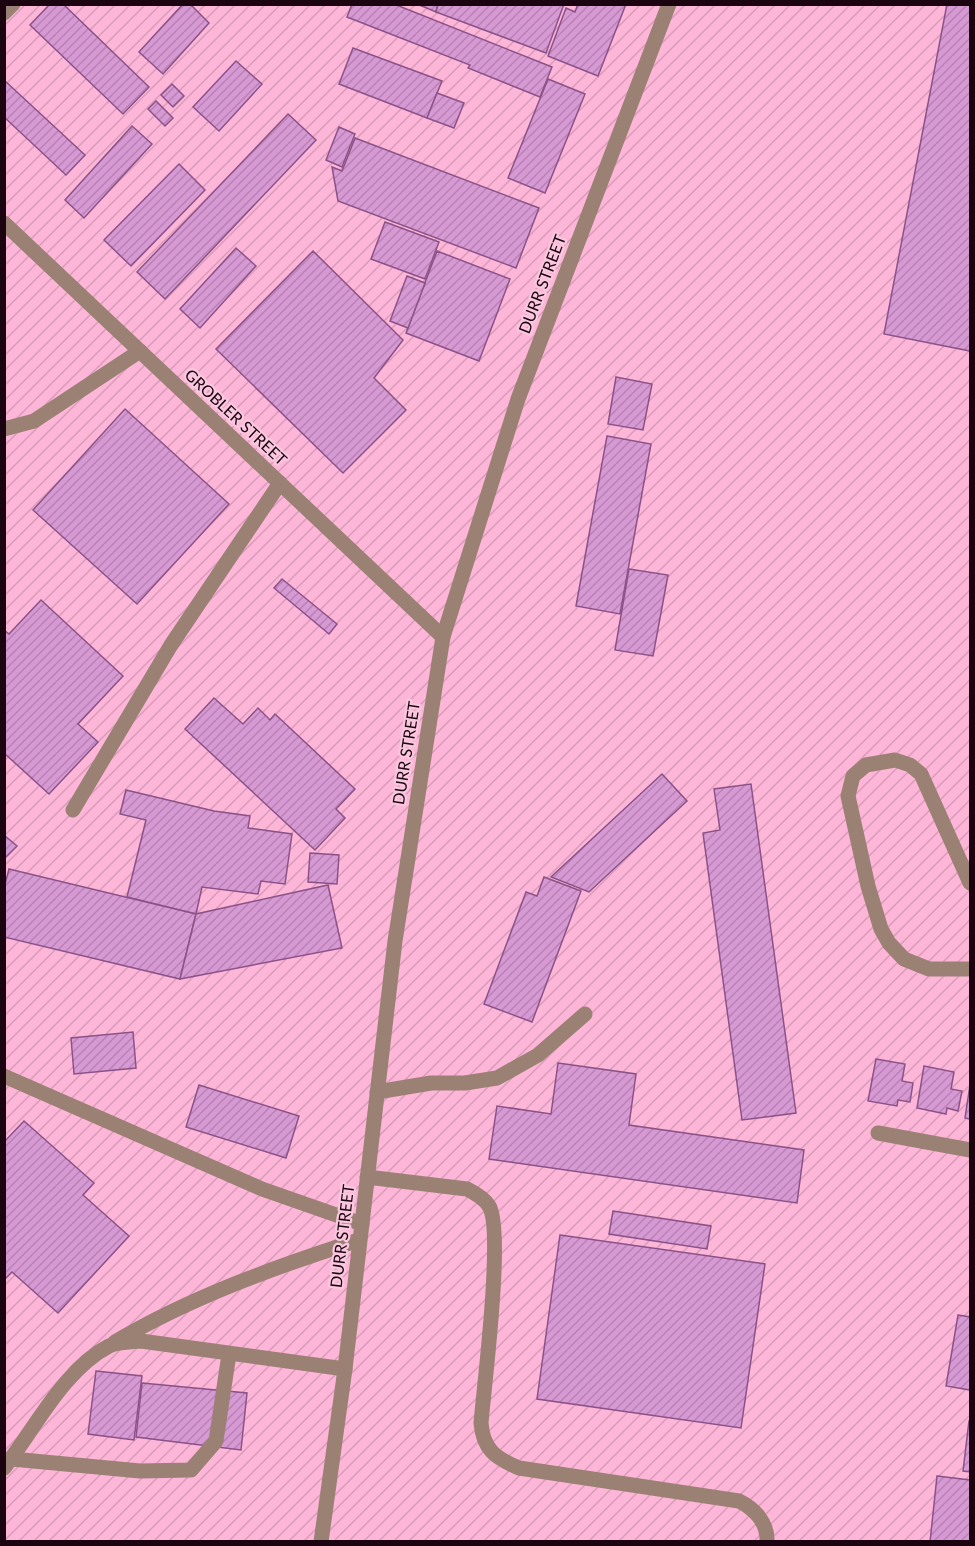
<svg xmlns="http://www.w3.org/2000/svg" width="975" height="1546" viewBox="0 0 975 1546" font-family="Lato,sans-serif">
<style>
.industrial{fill:url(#industrial-furrows)}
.building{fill:url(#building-hatch);stroke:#8b5288;stroke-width:1.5}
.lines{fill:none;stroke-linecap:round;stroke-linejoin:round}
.minor{stroke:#9b8174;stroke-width:15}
.labels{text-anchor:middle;stroke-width:4.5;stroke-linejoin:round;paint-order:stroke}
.street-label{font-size:16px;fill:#1c0310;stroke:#f9c7de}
</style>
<defs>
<pattern id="industrial-furrows" width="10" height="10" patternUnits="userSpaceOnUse" patternTransform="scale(1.5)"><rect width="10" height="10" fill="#fdb6d8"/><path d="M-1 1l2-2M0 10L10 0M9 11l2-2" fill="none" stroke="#d89bb8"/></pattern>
<pattern id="building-hatch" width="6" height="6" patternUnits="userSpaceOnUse" patternTransform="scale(1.5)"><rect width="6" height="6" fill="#d799d3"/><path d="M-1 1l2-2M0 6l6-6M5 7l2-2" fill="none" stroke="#b882b4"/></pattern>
</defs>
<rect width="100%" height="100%" fill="#f9c7de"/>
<!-- industrial -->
<rect class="industrial" x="5" y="5" width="965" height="1536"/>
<!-- building -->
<g class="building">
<path d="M50,4H63L149,87L123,114L30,25Z"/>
<path d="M183,4H190L209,23L163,74L139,52Z"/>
<path d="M352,4H394L552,67L540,97L468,68L470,65L347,17Z"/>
<path d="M417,4H438L436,12Z"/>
<path d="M438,4H564L546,53L436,12Z"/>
<path d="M578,4H626L598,76L548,56L566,8L575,12Z"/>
<path d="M947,4H970V351L884,334Z"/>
<path d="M353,48L442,81L427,118L339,84Z"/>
<path d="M236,61L262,84L219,131L193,107Z"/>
<path d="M548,79L585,94L545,193L508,178Z"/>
<path d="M4,80L85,155L66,175L4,117Z"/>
<path d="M172,84L184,96L173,107L161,95Z"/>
<path d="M437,93L464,103L454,128L427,118Z"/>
<path d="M156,101L173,118L165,126L148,109Z"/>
<path d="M288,114L316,140L165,299L137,272Z"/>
<path d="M132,126L152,144L84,218L65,200Z"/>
<path d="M339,127L355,134L342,167L326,160Z"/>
<path d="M355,138L539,208L516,268L338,201L332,167L342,171Z"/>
<path d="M179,164L205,190L131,266L104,240Z"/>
<path d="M385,222L439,242L425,279L371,259Z"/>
<path d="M236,248L256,266L200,328L180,309Z"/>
<path d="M313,251L403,340L374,378L406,410L343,473L216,349Z"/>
<path d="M437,251L510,279L479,361L406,333Z"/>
<path d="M407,276L425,283L408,328L390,321Z"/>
<path d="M616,377L652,384L643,430L608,424Z"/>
<path d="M125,409L229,504L137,604L33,510Z"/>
<path d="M607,436L651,444L620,614L576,606Z"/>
<path d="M629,569L668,575L653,656L615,650Z"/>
<path d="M282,579L337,624L329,634L274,588Z"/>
<path d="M41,600L123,676L78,724L98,742L49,794L4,753V630L9,634Z"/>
<path d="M214,698L243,724L258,708L270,720L275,714L355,789L336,809L345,818L315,850L185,729Z"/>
<path d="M662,774L687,801L589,892L551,877Z"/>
<path d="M751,784L796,1113L742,1120L703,833L720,830L714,789Z"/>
<path d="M126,790L214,811L250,816L248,828L292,834L285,884L261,881L258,894L202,887L196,914L127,897L146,820L120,814Z"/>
<path d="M4,835L17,846L4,859Z"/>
<path d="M310,853L339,855L337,884L308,882Z"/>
<path d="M9,869L196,914L180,979L4,937V888Z"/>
<path d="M544,877L581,891L532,1022L484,1004L526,892L537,896Z"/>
<path d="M328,885L342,948L180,979L196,914Z"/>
<path d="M133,1032L136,1068L74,1074L71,1038Z"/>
<path d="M876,1059L905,1064L902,1081L913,1083L910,1102L898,1100L897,1106L868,1101Z"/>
<path d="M558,1063L636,1074L629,1125L804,1150L797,1203L489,1159L497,1106L551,1114Z"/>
<path d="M924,1066L954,1072L951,1089L962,1091L958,1111L947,1108L946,1114L917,1108Z"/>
<path d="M199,1085L299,1116L286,1158L186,1127Z"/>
<path d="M970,1085V1119L965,1118Z"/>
<path d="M24,1121L94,1183L83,1195L129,1236L58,1313L12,1272L4,1280V1142Z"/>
<path d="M613,1211L711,1226L707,1249L609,1234Z"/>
<path d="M560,1235L765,1264L741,1428L537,1399Z"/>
<path d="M958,1315L970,1317V1390L946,1386Z"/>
<path d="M96,1371L142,1376L134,1440L88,1434Z"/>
<path d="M142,1383L247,1393L241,1450L136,1437Z"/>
<path d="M969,1421H970V1472L963,1471Z"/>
<path d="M937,1476L970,1480V1542H930Z"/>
</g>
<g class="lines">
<!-- minor -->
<g class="minor">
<path d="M4,13L13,4"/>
<path d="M4,223L443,637"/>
<path d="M4,429L34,421L140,351"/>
<path d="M73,810L171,645L280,483"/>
<path d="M970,883L921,774L910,765L895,760L866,765L853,776L848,796L868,886L881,929L889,943L904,959L929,969H970"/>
<path d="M4,1076L262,1189L362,1224"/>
<path d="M377,1092L431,1083H465L497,1078L538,1055L585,1014"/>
<path d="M878,1133L970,1150"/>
<path d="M367,1177L467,1189C475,1193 484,1198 489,1206C504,1230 484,1386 481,1423C483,1449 495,1458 519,1468L739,1501C755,1509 768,1523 767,1542"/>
<path d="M115,1342C191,1297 275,1267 359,1240"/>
<path d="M12,1459L140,1471L191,1470L216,1441L229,1354"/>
<path d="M4,1468C34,1430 64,1369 109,1346C117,1342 131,1342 141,1341L345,1369"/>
<path d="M321,1542L345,1369L395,941L443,637L518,399L669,4"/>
</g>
</g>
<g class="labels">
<!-- street labels -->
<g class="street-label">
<text transform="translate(542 284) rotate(-69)" y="6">DURR STREET</text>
<text transform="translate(236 417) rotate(43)" y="6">GROBLER STREET</text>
<text transform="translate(406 753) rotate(-81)" y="6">DURR STREET</text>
<text transform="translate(342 1236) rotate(-83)" y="6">DURR STREET</text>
</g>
</g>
<!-- border -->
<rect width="975" height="1546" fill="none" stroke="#1c0310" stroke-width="12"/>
</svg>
